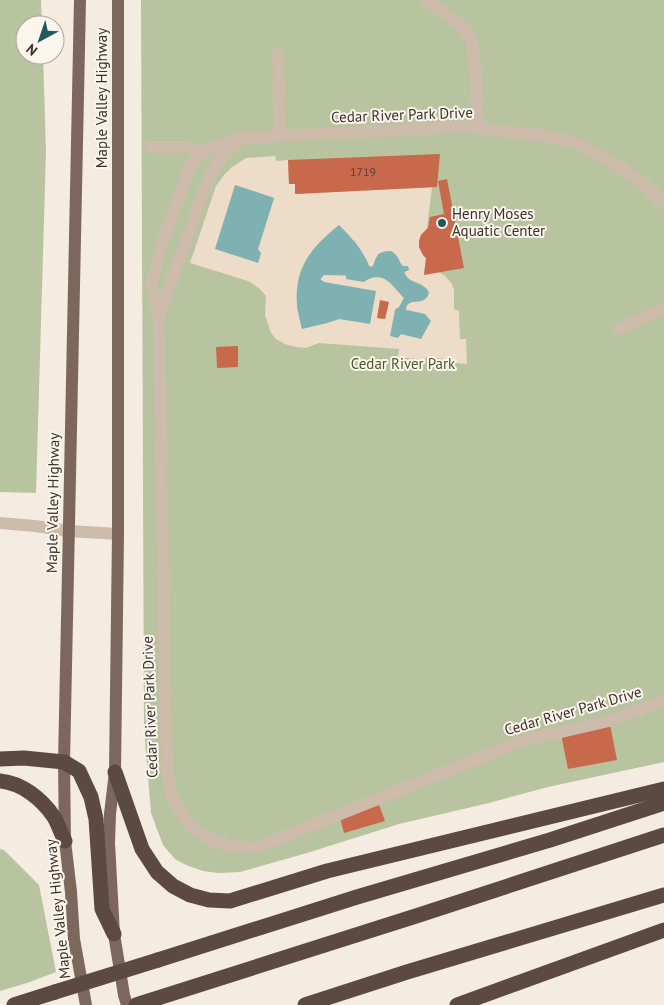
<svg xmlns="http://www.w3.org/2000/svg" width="664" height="1005" viewBox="0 0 664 1005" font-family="'PT Sans',sans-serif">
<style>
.green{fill:#b8c4a0}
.plaza{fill:#ecdcc8;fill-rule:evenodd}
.water{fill:#7fb0b2}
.building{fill:#c8694b}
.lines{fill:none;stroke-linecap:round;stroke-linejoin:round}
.minor{stroke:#cdbbac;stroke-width:12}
.major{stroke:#7d675c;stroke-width:12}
.highway{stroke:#5c4a42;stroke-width:15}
.highway-bridge{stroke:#5c4a42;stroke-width:15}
.poi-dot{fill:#1f5a5e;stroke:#fbf5ee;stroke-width:2}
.labels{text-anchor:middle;stroke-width:4;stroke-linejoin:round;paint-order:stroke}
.number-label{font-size:12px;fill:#5e3e33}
.street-label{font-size:15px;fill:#3b302b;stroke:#fbf5ee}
.poi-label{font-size:15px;fill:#3b302b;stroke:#fbf5ee;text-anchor:start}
.park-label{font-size:15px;fill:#4a5a2e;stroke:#fbf5ee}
</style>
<rect width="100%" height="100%" fill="#f4ebe1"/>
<!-- green -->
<g class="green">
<path d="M0,0H41L42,25H25V55H43L46,151L36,493L0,492Z"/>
<path d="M141,0H664V762L548,787L489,803L399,824L307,853L240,872L218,873L203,871L186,865L175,859L163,845L151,813L144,728Z"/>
<path d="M0,849L4,850L39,885L56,972L27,983L0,991Z"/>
</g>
<!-- plaza -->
<path class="plaza" d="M275,156L276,161L288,160L289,184H295L296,194L432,187L427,228L421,235L419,241V247L423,255L426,258L424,274L439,272L445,276L452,284L454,290V309L459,311L460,339H466L467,364L445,362L444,359L426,357L425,360L398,357L399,349L319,343L306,348L296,347L285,344L276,339L271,333L265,315L266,296L260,289L248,281L190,263L216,186L224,175L232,167L246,158ZM235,185L274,198L258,249L261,253L258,263ZM354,240L367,261L369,266L371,267L373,266L378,254L382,252L391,251L398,257L401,265L406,271L404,273L405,275L410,280L421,284L428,293L425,299L412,302L406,306V310L425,314L401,334L395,309L399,308L404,298L390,282L384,278L374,277L324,275L321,277V280L324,282L339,319L327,323L302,328L297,307V291L302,269ZM380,301L389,302L385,319L377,318Z"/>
<!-- water -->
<g class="water">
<path d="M235,185L274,198L258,249L261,253L258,263L215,249Z"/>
<path d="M339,225C351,237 363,250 369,266L371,267L373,266C377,255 377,252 391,251C399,256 398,261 403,266H408L409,270L404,272C406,276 408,279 412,281C417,284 437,289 425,299C418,305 407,297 406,310L425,314L431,321L421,339L401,334L398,338L390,336L395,310L399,307L404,298C393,287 383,268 364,282L346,279V276L345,275H324L321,278V280L324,282L376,291L370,324L339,319L327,323L302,329C300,321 298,313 297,305C294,267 312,247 339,225Z"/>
</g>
<!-- building -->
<g class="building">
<path d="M440,154L437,187L295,194V184H289L288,160Z"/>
<path d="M447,179L464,268L424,275L426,258L423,255L419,247V241L421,235L428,228L430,217L444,214L438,181Z"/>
<path d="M380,300L389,302L385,319L377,318Z"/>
<path d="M238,346V367L217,368L216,347Z"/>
<path d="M610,724L617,760L568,769L561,734Z"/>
<path d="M379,805L385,821L344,833L340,818Z"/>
</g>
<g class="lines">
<!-- minor -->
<g class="minor">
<path d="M426,0C440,11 465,25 472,41L476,75L478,128"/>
<path d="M278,54L280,135"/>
<path d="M241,138L222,156L210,175L159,315L151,286L161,247L190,166L201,153L222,144L241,138L461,127L478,128L552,137L577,143L613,163L640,181L664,203"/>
<path d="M150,147H187L201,153"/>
<path d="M159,315L165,695L167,766L171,794L178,808L187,822L197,831L211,840L230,846L256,848L522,741L609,721L664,700"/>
<path d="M619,329L664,308"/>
<path d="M0,523L35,526L69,531L118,534"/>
</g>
<!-- major -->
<g class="major">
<path d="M80,0L64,762L65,841L71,892L74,939L86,1005"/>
<path d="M118,0V534L115,772L110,814L109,843L114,934L124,995L127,1005"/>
</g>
<!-- highway -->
<g class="highway">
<path d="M0,759L24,758L64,762L79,771L91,797L96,819L102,909L114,934"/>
<path d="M115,772L142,849L157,872L173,886L190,895L209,900L230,901L327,871L664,789"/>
<path d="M0,781C22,783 42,799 54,817C58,824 61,833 65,841"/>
<path d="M158,960L357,897L550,840L664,803"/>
<path d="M14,1005L55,992"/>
<path d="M136,1005L416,916L664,835"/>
<path d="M305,1005L407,972L664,895"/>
<path d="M457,1005L664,930"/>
</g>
<!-- highway-bridge -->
<path class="highway-bridge" d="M55,992L158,960"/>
</g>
<!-- markers -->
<circle class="poi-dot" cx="442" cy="223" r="5"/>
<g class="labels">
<!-- number labels -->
<g class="number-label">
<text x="363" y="176">1719</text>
</g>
<!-- street labels -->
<g class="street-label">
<text transform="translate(102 98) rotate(-90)" y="5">Maple Valley Highway</text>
<text transform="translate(402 115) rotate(-2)" y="5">Cedar River Park Drive</text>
<text transform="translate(53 503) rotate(-89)" y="5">Maple Valley Highway</text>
<text transform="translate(150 707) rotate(-92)" y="5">Cedar River Park Drive</text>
<text transform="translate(573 711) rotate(-16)" y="5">Cedar River Park Drive</text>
<text transform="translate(58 909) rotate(-96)" y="5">Maple Valley Highway</text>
</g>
<!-- poi labels -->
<g class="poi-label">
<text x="452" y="219">Henry Moses<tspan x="452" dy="17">Aquatic Center</tspan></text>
</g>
<!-- park labels -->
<g class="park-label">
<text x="403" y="369">Cedar River Park</text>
</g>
</g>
<!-- north arrow -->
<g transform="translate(40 40) rotate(220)"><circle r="24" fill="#fbf5ee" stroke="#aea6a0"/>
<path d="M0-4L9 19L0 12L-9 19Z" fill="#1f5a5e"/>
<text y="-8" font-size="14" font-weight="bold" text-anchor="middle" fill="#3b302b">N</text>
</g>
</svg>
